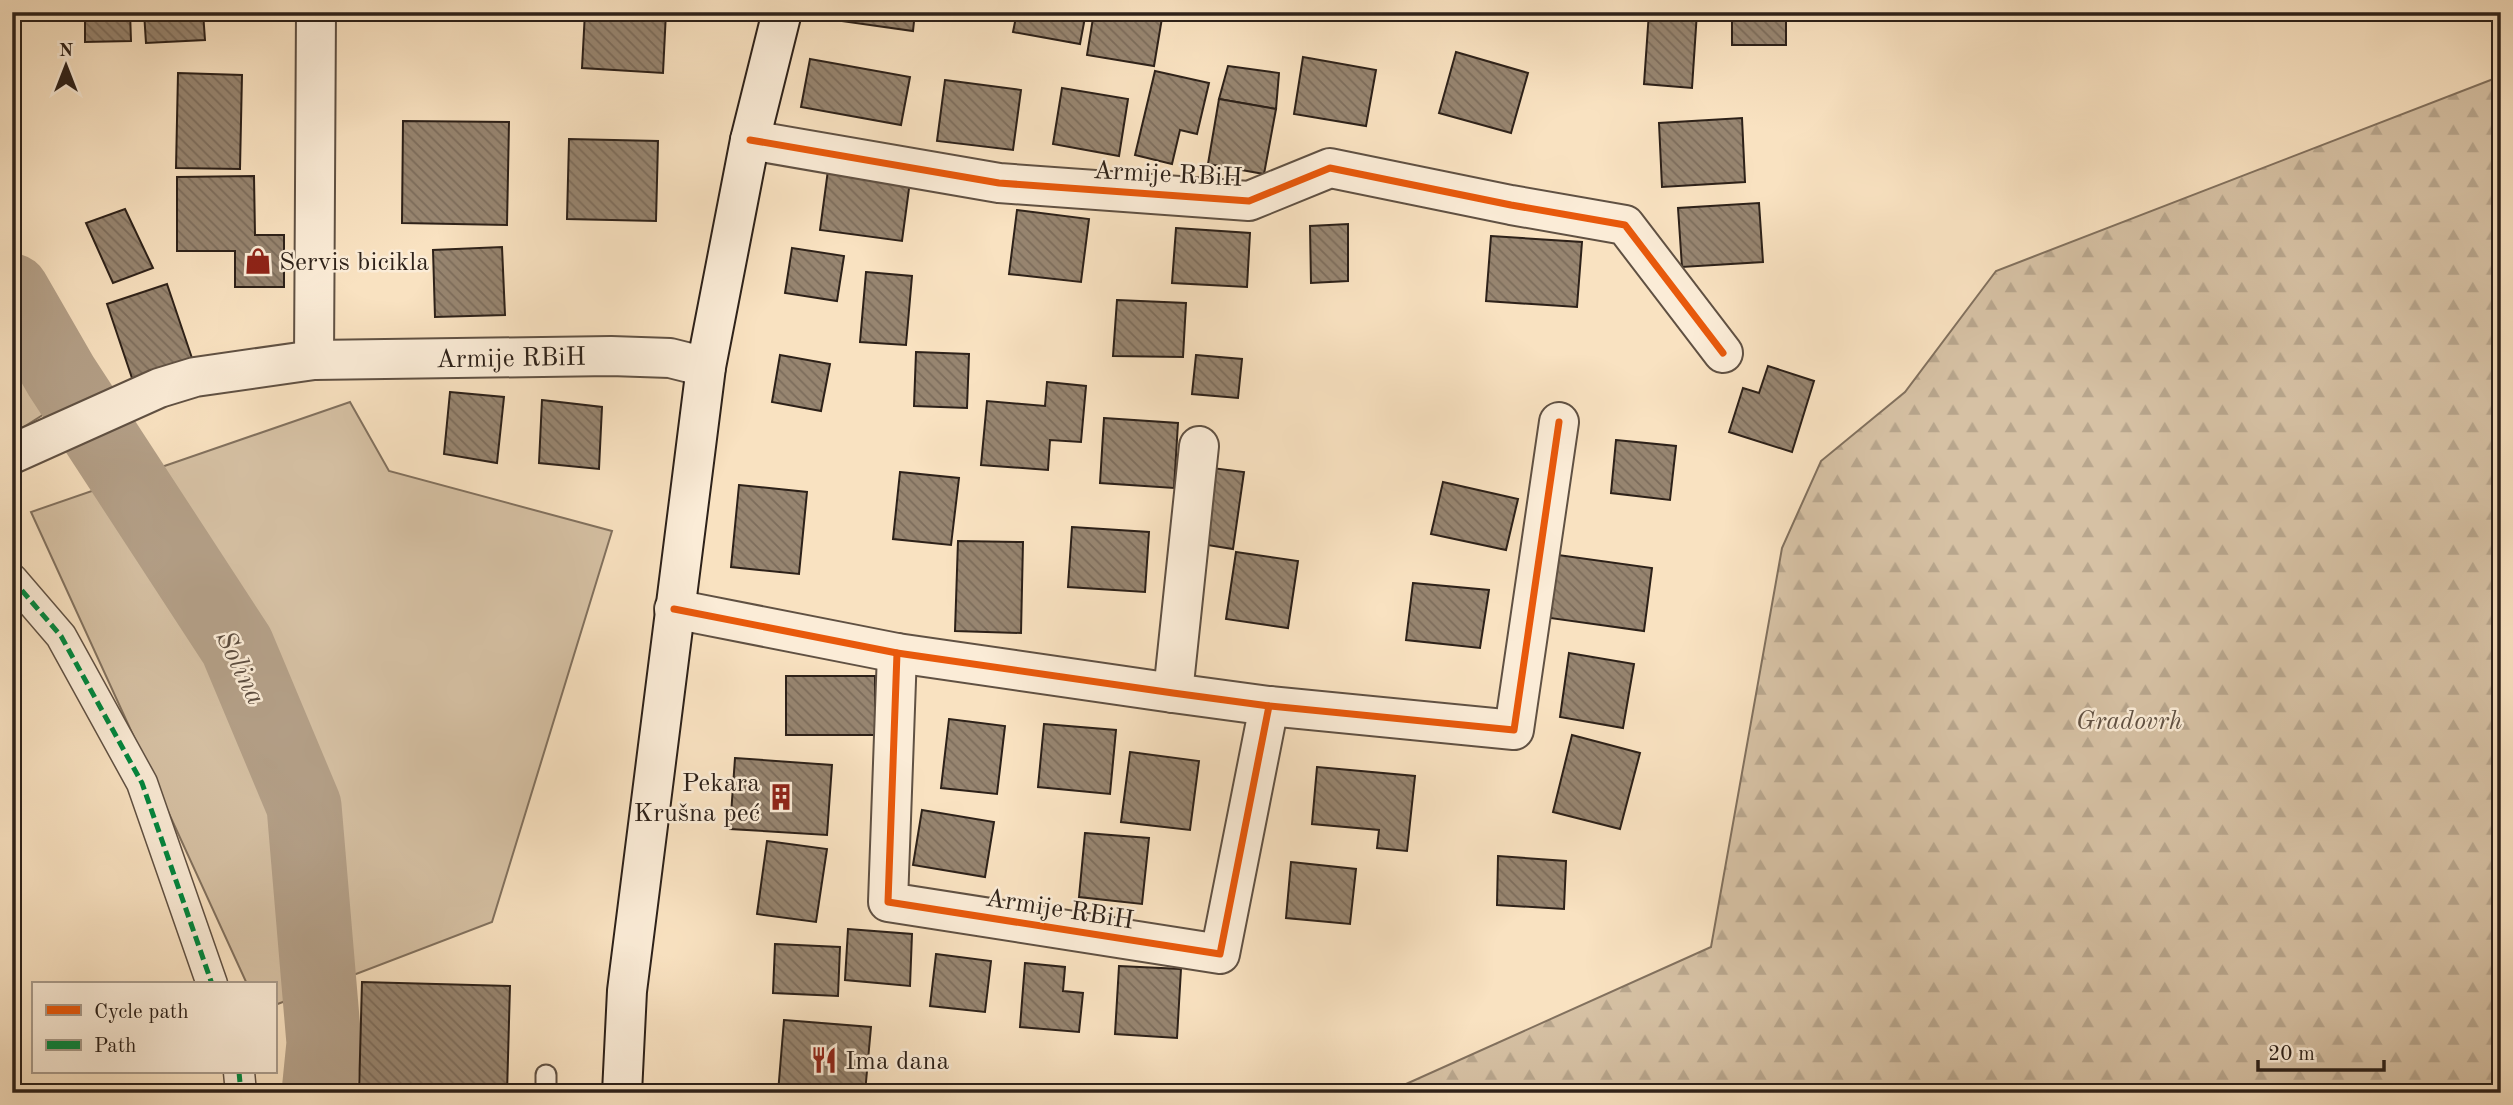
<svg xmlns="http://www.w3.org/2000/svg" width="2513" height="1105" viewBox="0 0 2513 1105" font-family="'Old Standard TT',serif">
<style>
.green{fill:#d6c1a4;stroke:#82715e;stroke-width:2}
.forest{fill:url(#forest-firs);stroke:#82715e;stroke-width:2}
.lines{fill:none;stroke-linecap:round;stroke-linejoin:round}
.river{stroke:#b4a088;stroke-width:75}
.building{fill:url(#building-back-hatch);stroke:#2d2119;stroke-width:2}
.service-casing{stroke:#605143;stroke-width:23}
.pedestrian-casing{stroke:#605143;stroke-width:33}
.minor-casing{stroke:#605143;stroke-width:42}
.secondary-casing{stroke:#2d2119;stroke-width:42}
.service{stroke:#fbecd7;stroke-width:19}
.pedestrian{stroke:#fbecd7;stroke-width:30}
.minor{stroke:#fbecd7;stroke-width:38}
.secondary{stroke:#fbecd7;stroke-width:38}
.quiet{stroke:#00873e;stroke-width:5;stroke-dasharray:10 5;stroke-linecap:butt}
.cycleway-casing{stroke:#fbecd7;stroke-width:11}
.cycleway{stroke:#e8590c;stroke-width:7}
.labels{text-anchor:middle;stroke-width:5;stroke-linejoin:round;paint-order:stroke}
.street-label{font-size:26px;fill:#2d2119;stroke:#fbecd7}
.poi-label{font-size:26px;fill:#2d2119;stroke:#fbecd7;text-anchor:start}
.park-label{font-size:26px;font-style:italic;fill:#605143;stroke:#fbecd7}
.water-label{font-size:28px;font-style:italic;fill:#5c4d40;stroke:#fbecd7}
</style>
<defs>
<pattern id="forest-firs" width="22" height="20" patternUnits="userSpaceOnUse" patternTransform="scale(1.75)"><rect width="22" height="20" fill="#d6c1a4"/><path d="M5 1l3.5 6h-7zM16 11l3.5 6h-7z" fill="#b8a68d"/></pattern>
<pattern id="building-back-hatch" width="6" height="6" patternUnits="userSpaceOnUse" patternTransform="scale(1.75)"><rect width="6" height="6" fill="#978570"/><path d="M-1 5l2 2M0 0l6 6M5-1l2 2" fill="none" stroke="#7c6c5b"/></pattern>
</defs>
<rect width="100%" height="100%" fill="#f9e2c1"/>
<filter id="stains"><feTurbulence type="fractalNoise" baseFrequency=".00286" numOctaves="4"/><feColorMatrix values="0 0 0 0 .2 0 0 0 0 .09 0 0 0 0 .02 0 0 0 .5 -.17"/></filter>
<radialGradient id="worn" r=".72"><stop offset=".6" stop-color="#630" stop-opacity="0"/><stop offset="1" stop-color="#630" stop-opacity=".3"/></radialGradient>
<!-- green -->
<g class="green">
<path d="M12,346L49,411L22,428L12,418Z"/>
<path d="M350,402L389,471L612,531L492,922L275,1005V984H247L31,512Z"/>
</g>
<!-- forest -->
<path class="forest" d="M2501,76V1093H1386L1711,947L1782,548L1821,461L1905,392L1996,271Z"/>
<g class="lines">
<!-- river -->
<path class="river" d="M12,291L61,376L237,646L304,806L324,1043L319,1093"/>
</g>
<!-- building -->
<g class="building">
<path d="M58,12H130L131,41L85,42V18L58,19Z"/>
<path d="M144,12H203L205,40L146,43Z"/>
<path d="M585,12H666L663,73L582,68Z"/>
<path d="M835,12H915L913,31L834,20Z"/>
<path d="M1017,12H1086L1080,44L1013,32Z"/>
<path d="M1094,12H1163L1154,66L1087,55Z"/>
<path d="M1649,12H1697L1692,88L1644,84Z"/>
<rect x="1732" y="12" width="54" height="33"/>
<path d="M1456,52L1528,73L1511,133L1439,113Z"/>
<path d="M1303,57L1376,70L1366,126L1294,114Z"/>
<path d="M810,59L910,77L901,125L801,107Z"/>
<path d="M1228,66L1279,73L1276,109L1219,99Z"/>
<path d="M1155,71L1209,83L1197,134L1180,130L1172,164L1135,155Z"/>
<path d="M178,73L242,75L240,169L176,168Z"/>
<path d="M945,80L1021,90L1013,150L937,141Z"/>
<path d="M1062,88L1128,99L1119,156L1053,144Z"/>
<path d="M1219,99L1276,109L1264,174L1208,164Z"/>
<path d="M1742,118L1745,182L1662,187L1659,123Z"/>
<path d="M403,121L509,122L507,225L402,223Z"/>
<path d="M569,139L658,141L656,221L567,219Z"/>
<path d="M828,170L910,181L902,241L820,230Z"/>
<path d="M254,176L255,235H284V287H235V251H177V177Z"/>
<path d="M1759,203L1763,262L1682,267L1678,208Z"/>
<path d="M125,209L153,268L113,283L86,223Z"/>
<path d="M1017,210L1089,219L1081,282L1009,274Z"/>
<path d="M1348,224V281L1311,283L1310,226Z"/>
<path d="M1176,228L1250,233L1247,287L1172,283Z"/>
<path d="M1491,236L1582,242L1577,307L1486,301Z"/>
<path d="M502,247L505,315L435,317L433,250Z"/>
<path d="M792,248L844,256L837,301L785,293Z"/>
<path d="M866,272L912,276L906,345L860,342Z"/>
<path d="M167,284L193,361L133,381L107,304Z"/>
<path d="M1117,300L1186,303L1183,357L1113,356Z"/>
<path d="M916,352L969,354L967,408L914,406Z"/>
<path d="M780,355L830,364L821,411L772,402Z"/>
<path d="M1196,355L1242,359L1238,398L1192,394Z"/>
<path d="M1768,366L1814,381L1792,452L1729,432L1743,388L1759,393Z"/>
<path d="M1047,382L1086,386L1081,442L1050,440L1048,470L981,465L987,401L1045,406Z"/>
<path d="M450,392L504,397L497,463L444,454Z"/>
<path d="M542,400L602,407L599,469L539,463Z"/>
<path d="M1104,418L1178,423L1174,488L1100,483Z"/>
<path d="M1616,440L1676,446L1670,500L1611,493Z"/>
<path d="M1212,468L1244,472L1233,549L1201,544Z"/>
<path d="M900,472L959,478L951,545L893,539Z"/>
<path d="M1443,482L1518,499L1506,550L1431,534Z"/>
<path d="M739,485L807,492L799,574L731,567Z"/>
<path d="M1072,527L1149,532L1145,592L1068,587Z"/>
<path d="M958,541L1023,542L1021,633L955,631Z"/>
<path d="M1236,552L1298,561L1288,628L1226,619Z"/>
<path d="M1558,555L1652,568L1644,631L1550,618Z"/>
<path d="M1413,583L1489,590L1480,648L1406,640Z"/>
<path d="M1569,653L1634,664L1623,728L1560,717Z"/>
<rect x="786" y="676" width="89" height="59"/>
<path d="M949,719L1005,726L997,794L941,788Z"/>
<path d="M1044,724L1116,730L1110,794L1038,787Z"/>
<path d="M1572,735L1640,753L1620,829L1553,812Z"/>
<path d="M1130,752L1199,761L1190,830L1121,822Z"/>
<path d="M735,758L832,765L827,835L730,829Z"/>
<path d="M1317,767L1415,776L1407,851L1377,848L1379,830L1312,824Z"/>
<path d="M922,810L994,822L985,877L913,865Z"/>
<path d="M1085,833L1149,838L1142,904L1079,897Z"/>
<path d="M767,841L827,849L816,922L757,914Z"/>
<path d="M1498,856L1566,861L1564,909L1497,905Z"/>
<path d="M1291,862L1356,869L1350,924L1286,918Z"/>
<path d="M848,929L912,934L910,986L845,980Z"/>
<path d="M775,944L840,947L838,996L773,993Z"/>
<path d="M936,954L991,961L985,1012L930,1006Z"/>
<path d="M1025,963L1065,967L1063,991L1083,993L1079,1032L1020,1027Z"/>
<path d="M1119,966L1181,969L1177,1038L1115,1034Z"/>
<path d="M362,982L510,986L507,1093H359Z"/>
<path d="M784,1020L871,1027L865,1093H778Z"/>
</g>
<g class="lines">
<defs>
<path id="service" d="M546,1075V1093"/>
<g id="pedestrian">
<path d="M12,579L61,636L142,783L212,984"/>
<path d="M239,1072L241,1093"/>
</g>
<g id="minor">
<path d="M750,140L999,183L1249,201L1330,168L1511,205L1625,225L1723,353"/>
<path d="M314,360L316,12"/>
<path d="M12,454L159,388L195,377L314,360L611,356L670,358L706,367"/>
<path d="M674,609L897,653L1173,693L1269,706L1514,730L1559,422"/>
<path d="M897,653L888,902L1220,954L1269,706"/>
<path d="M1173,693L1199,446"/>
</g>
<path id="secondary" d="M622,1093L627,991L706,367L750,140L782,12"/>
</defs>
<!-- service casing -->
<use href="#service" class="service-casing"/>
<!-- pedestrian casing -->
<use href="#pedestrian" class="pedestrian-casing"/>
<!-- minor casing -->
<use href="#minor" class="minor-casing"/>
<!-- secondary casing -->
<use href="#secondary" class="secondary-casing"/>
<!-- service -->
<use href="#service" class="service"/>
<!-- pedestrian -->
<use href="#pedestrian" class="pedestrian"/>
<!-- minor -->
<use href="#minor" class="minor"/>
<!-- secondary -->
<use href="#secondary" class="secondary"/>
<!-- quiet -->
<g class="quiet">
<path d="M12,579L61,636L142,783L212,984"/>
<path d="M239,1072L241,1093"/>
</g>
<defs>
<g id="cycleway">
<path d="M750,140L999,183L1249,201L1330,168L1511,205L1625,225L1723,353"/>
<path d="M674,609L897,653L1173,693L1269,706L1514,730L1559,422"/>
<path d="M897,653L888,902L1220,954L1269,706"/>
</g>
</defs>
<!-- cycleway casing -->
<use href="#cycleway" class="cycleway-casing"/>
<!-- cycleway -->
<use href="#cycleway" class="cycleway"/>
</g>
<!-- icons -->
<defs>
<symbol id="shop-bare" viewBox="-9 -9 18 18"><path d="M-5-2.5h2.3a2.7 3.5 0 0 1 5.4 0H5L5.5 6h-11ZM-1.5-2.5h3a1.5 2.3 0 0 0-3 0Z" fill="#8f2418" stroke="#fbecd7" stroke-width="2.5" paint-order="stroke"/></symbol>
<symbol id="building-bare" viewBox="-9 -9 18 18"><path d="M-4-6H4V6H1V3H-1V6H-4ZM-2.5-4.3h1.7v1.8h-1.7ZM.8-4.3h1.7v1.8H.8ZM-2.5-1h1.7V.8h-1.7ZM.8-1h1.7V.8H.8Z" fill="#8f2418" stroke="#fbecd7" stroke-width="2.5" paint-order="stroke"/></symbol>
<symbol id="restaurant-bare" viewBox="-9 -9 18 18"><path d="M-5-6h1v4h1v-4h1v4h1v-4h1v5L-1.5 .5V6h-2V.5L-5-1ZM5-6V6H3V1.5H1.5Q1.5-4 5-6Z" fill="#8f2418" stroke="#fbecd7" stroke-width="2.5" paint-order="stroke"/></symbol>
</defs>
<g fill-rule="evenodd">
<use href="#shop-bare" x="239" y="242" width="38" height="38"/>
<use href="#building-bare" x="762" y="778" width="38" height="38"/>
<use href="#restaurant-bare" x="805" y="1041" width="38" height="38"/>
</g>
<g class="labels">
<!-- street labels -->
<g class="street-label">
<text transform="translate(1168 173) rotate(3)" y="9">Armije RBiH</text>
<text transform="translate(511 357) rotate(-1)" y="9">Armije RBiH</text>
<text transform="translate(1060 908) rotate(9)" y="9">Armije RBiH</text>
</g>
<!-- poi labels -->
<g class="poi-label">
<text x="279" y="270">Servis bicikla</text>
<text x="760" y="791" text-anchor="end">Pekara<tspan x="760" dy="30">Krušna peć</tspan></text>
<text x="845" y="1069">Ima dana</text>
</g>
<!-- park labels -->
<g class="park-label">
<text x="2129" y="729">Gradovrh</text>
</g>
<!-- water labels -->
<g class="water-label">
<text transform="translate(242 667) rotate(64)" y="10">Solina</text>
</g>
</g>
<!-- margin -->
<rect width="2513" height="1105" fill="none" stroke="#f9e2c1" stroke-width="42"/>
<rect x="14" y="14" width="2485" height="1077" fill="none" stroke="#2d2119" stroke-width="3.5"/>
<rect x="21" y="21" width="2471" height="1063" fill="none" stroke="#2d2119" stroke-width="2"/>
<!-- legend -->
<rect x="32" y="982" width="245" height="91" fill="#fbecd7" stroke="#a99b8b" stroke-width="2"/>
<rect x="46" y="1005" width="35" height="10" fill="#e8590c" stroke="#a99b8b" stroke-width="2"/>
<text x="94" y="1018" font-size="21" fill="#2d2119">Cycle path</text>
<rect x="46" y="1040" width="35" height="10" fill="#00873e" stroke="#a99b8b" stroke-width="2"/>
<text x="94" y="1052" font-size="21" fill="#2d2119">Path</text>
<!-- north arrow -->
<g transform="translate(66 66)" stroke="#fbecd7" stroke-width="5" paint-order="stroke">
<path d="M0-5L12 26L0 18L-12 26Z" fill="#2d2119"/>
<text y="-10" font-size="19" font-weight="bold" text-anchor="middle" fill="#2d2119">N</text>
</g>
<!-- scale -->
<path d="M2258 1060v10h126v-10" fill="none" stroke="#2d2119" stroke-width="3.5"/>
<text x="2268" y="1060" font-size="21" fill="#2d2119" stroke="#fbecd7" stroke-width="5" paint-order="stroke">20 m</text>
<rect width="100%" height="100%" filter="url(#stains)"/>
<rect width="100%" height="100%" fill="url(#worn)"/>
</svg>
